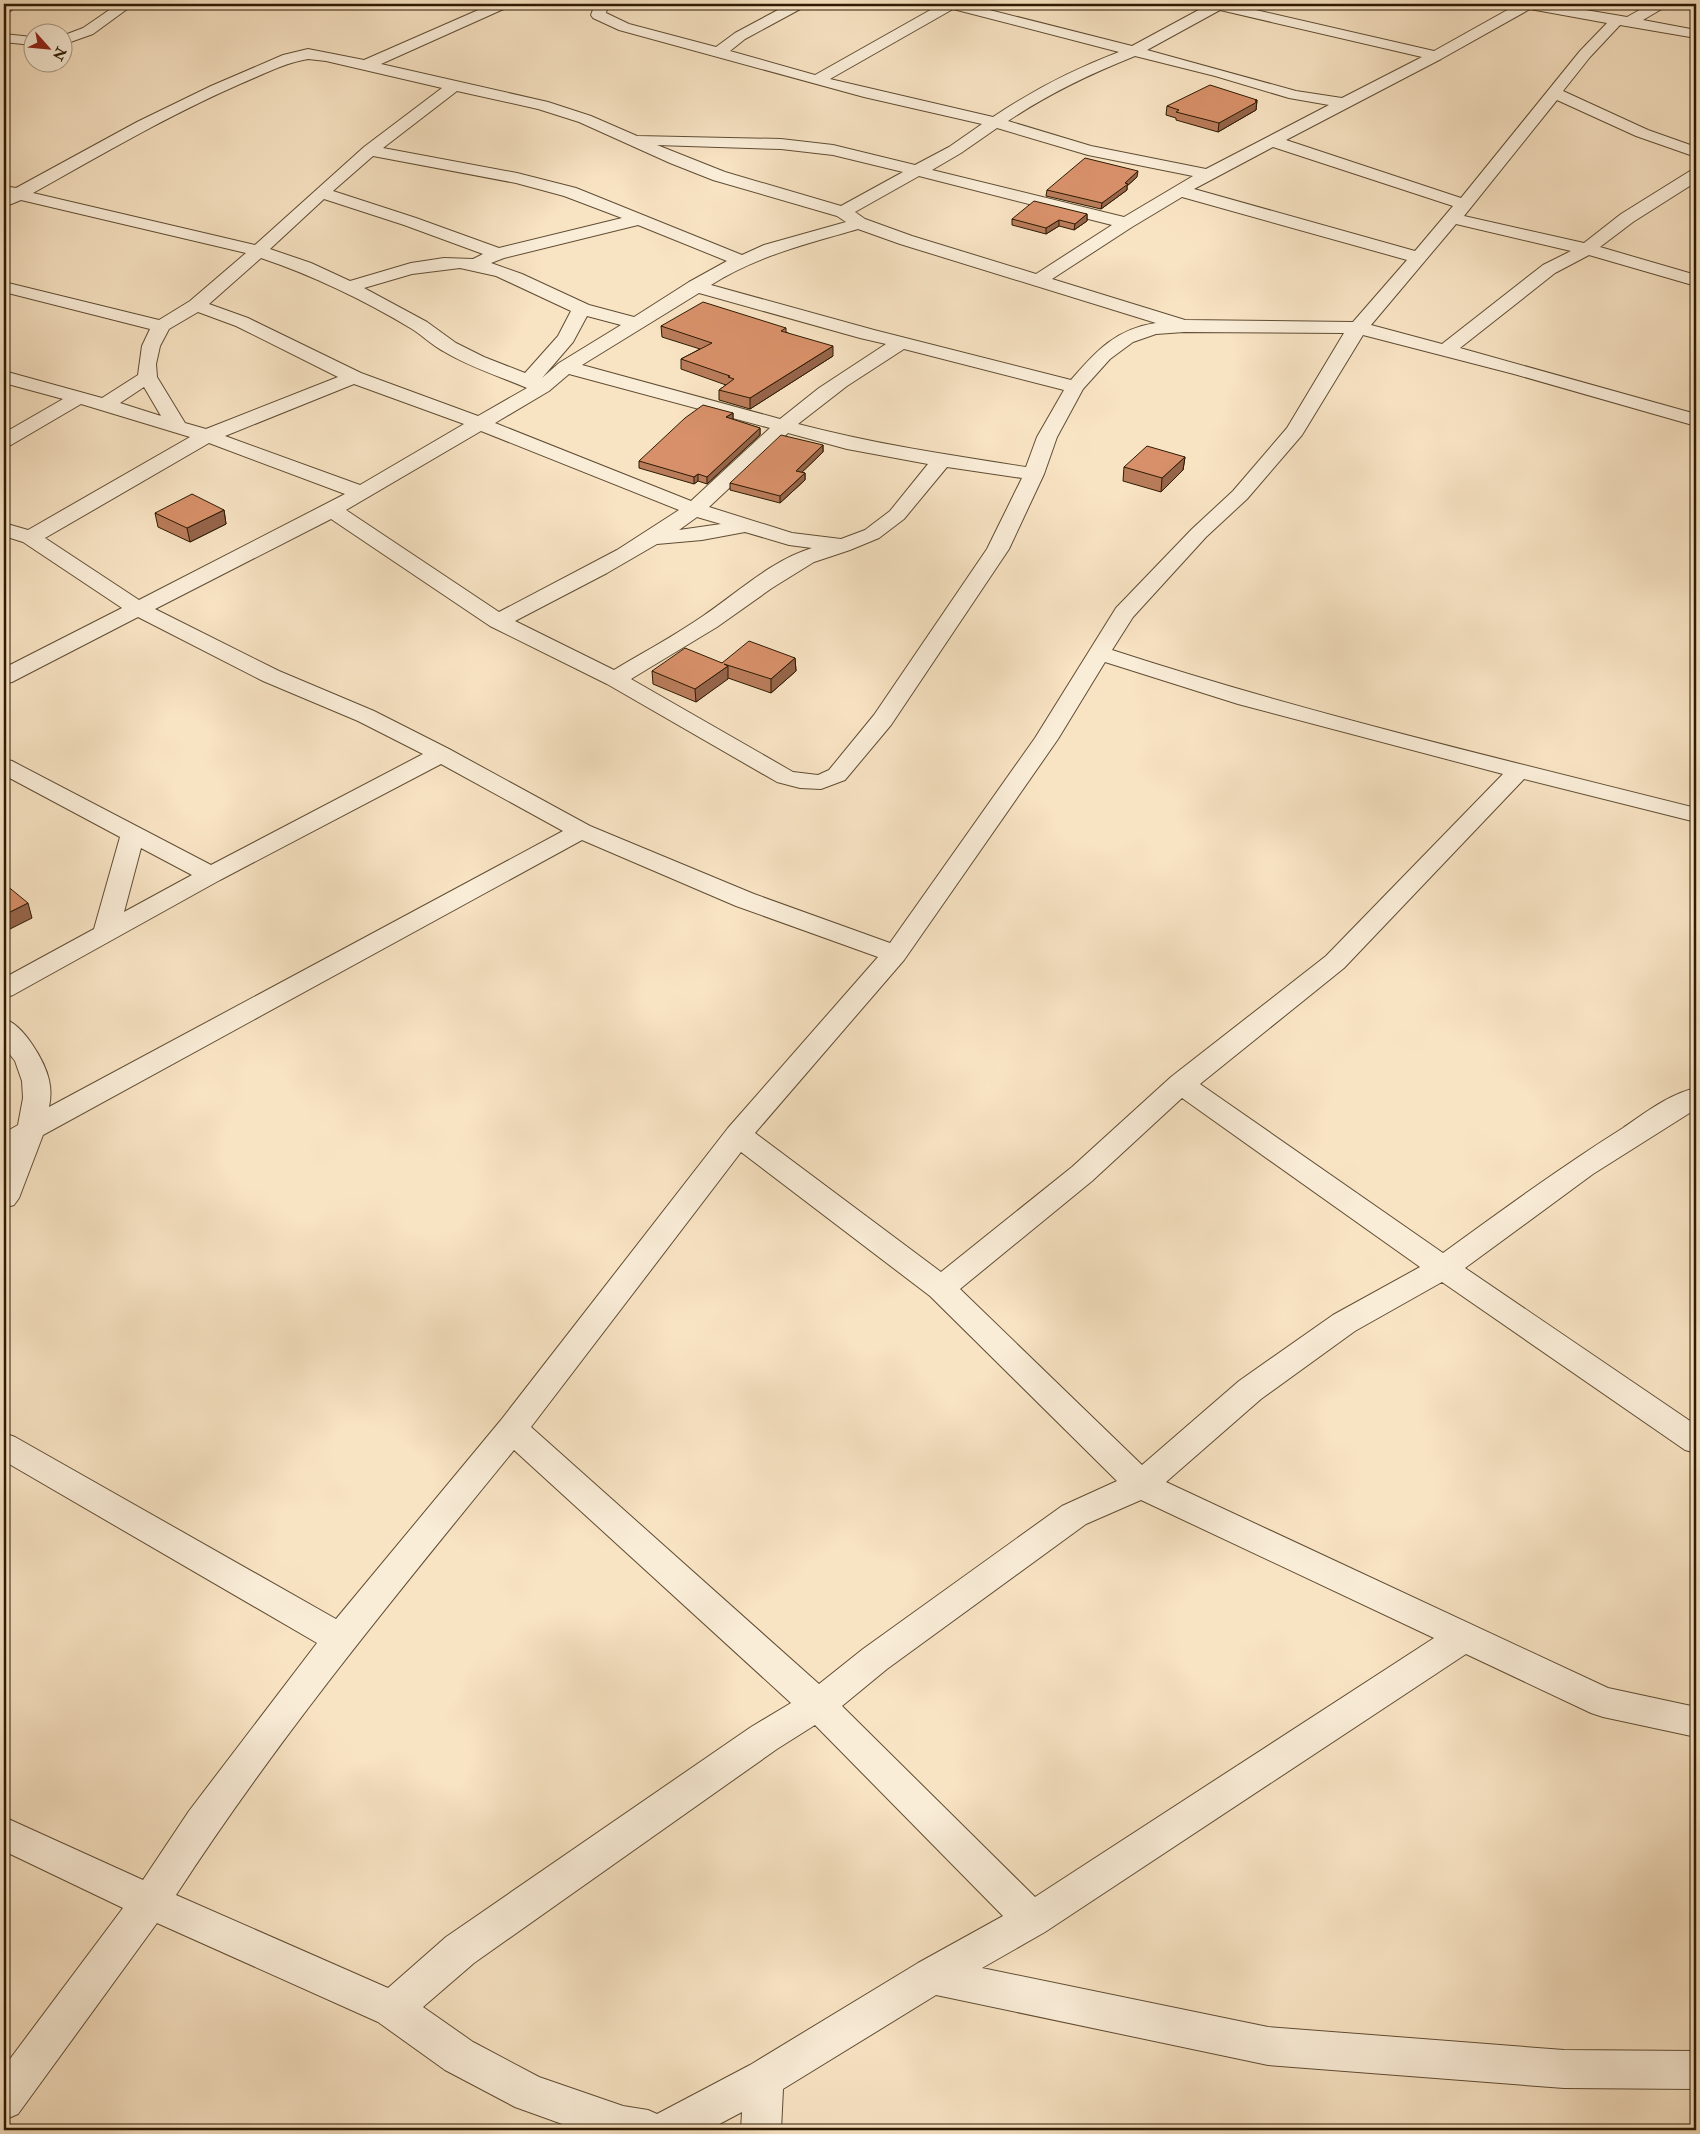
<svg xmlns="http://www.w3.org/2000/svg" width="1700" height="2134" viewBox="0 0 1700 2134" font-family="'IM FELL Double Pica',serif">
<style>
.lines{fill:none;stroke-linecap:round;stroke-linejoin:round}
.minor-casing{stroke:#604d33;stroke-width:2}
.minor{fill:#faedd8;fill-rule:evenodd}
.wall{fill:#b97c5a;stroke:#2d1b03}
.shaded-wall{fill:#96654a;stroke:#2d1b03}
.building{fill:#d79069;stroke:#2d1b03}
</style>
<rect width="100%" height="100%" fill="#f8e3c3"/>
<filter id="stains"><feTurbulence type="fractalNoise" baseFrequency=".004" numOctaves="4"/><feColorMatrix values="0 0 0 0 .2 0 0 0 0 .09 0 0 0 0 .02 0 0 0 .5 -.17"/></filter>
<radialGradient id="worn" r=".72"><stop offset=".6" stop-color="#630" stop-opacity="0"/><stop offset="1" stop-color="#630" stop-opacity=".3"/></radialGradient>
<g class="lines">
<defs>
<g id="minor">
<path d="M4,4H19L9,12L4,13Z"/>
<path d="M118,4H134L93,34L62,45V36L83,28Z"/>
<path d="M492,4H510L508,7L381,64L548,102L591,116L637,136L781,139L833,145L915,165L949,147L982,124L864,97L619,30L593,18L591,15L595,4H613L607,9L606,13L629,24L716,47L735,33L789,4H806L804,7L745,39L730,51L815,75L941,4H966L1132,46L1206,6L1205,4H1230L1434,51L1518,4H1550L1627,17L1650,4H1667L1665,7L1643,20L1696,30V38L1620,25L1590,57L1563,91L1648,130L1696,147V157L1636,136L1557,100L1464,216L1584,243L1621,214L1690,171L1696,170V182L1633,222L1600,247L1696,275V286L1589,255L1555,273L1460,348L1696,414V426L1514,374L1363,335L1302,435L1247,499L1206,537L1133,617L1112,650C1305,713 1501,759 1696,808V822L1524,779L1344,968L1200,1084L1443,1253C1502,1210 1561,1167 1623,1128C1645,1113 1669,1094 1696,1088V1109L1593,1174L1465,1268L1696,1425V1453L1685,1450L1442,1282L1355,1331L1261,1399L1166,1482L1608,1688L1696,1707V1737L1603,1717L1591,1713L1466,1654L1045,1932L982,1968L1268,2027L1564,2050L1696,2051V2089L1564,2088L1268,2065L936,1995L783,2089L781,2130H741L742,2112L708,2130H579L515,2107L445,2070L378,2022L157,1923L18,2114L4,2120V2067L123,1908L4,1851V1817L143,1880L189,1811L317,1643L4,1461V1433L15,1437L336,1619L501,1420L728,1128L878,957L736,906L582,840L43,1135L19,1198L14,1205L4,1208V1164L8,1155L4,1156V1133L18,1125L23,1098L22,1081L15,1061L4,1047V1019C23,1024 45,1061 49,1080C51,1089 51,1098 49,1107L563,831L441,764L220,880L13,995L4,998V978L94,929L120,837L4,775V759L12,761L211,865L423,754L358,721L263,681L138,617L12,682L4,684V668L122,608L23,542L4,536V523L28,530L190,437L81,404L11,445L4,447V433L63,399L4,383V371L102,398L138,375L142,346L150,329L4,292V282L159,320L190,301L246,253L21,200L4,207V189L10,187L16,188L137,122L211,86L283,55L308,49L364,60ZM953,9L1119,52C1072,70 1035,89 993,117L830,79ZM1530,9L1607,23L1580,51L1461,198L1286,140L1441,59ZM1220,10L1422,57L1342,98L1296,91L1147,50ZM1135,56L1215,76L1289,98L1329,105L1206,169L1091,146L1008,121C1048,94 1090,74 1135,56ZM308,59L326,61L442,88L364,147L255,245L33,193C101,155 169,115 240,84C262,75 284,63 308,59ZM457,91L538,109L579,122L670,163L713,180L837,216L846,222L764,245L742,255L576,188L517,173L383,148ZM997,128L1088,155L1193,176L1124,217L932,170L961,153ZM657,145L781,149L833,155L903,172L841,206L725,172ZM1273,147L1453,206L1415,251L1194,189ZM373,156L516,183L564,196L622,218L499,248L416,218L333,191ZM919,176L1112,225L1036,274L912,236L865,219L855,212ZM1182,197L1407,260L1353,322L1185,320L1052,279L1132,227ZM324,199L404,225L483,254L473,259L444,258L411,263L350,281L311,263L270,249ZM1456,224L1571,251L1543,265L1442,344L1371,325ZM638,225L727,261L689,282L634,317L589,305L522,274L491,263L504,258ZM858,229L900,244L1156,323C1116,329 1096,351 1071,380L874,330L711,285C756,256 807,244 858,229ZM261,258C314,276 364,300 412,329C423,336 432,345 443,351C469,367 499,376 527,388L478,416L361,373L248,318L209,304ZM460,268L496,276L571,311L558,336L525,373L484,357L456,343L427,322L364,288L412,274ZM699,293L860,338L886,344L819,388L780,419L582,365ZM198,312L236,326L338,377L206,429L185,423L157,377L156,364L160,346L169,329ZM587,316L621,325L559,363L542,378L573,342ZM1184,332L1344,333L1287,428L1233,491L1192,529L1116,608L1035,738L890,943L754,894L590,826L449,749L374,711L279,671L155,609L331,519L490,626L607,684L777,782L800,788L821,789L845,780L891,725L1009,549L1044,474L1057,437L1083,389L1110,359L1133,342L1156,334ZM904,349L1064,390L1037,437L1026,467C949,455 874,444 798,424L847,386ZM569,374L770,428L691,501L495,423L549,391ZM354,384L464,424L360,485L225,436ZM144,387L161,416L120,403ZM481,431L679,510L617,550L499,612L346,510ZM788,433L847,449L928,464L890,511L865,530L841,539L792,533L709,507ZM209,443L345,494L139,600L45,538ZM947,467L1022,478L987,549L874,715L829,770L818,775L793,772L631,679L717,627L772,588L814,562L850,550L879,538L904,519ZM697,517L721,524L679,530ZM745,532L789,545L812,548C772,560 737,593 703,616C674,636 644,652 614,670L515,621L607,573L657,544L702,540ZM1105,662L1238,704L1503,774L1326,956L1171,1077L1072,1167L941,1272L755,1133L904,960L1058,739ZM141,848L192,875L124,912ZM1182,1098L1420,1267L1333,1315L1239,1381L1142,1465L960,1289L1092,1181ZM741,1152L930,1296L1117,1481L1062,1506L863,1649L819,1684L531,1427ZM514,1450L791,1703L751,1727L446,1937L388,1988L176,1895C277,1739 396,1595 514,1450ZM1141,1500L1434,1638L1035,1897L842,1706L887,1669L1086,1524ZM815,1725L1003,1916L918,1963L750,2065L657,2114L648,2110L623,2106L539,2077L473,2042L423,2007L474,1963L777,1749Z"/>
<path d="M4,34L32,37V45L4,42Z"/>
</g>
</defs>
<!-- minor casing -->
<use href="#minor" class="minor-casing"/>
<!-- minor -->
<use href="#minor" class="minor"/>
</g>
<!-- wall -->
<g class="wall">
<path d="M1257,100L1256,110L1218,132L1176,120V118L1166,115L1167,106Z"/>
<path d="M1137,177L1127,186V190L1101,209L1046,196L1047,190Z"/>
<path d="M1087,214V221L1074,230L1059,226L1046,234L1012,225V219Z"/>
<path d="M661,326L786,328V332L833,356L750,409L719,400V390L726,385L681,369V359L700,349L662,337Z"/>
<path d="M733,413V420L760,428V435L707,484L698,481L694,484L639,468V461Z"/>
<path d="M823,445V452L802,472L805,473V480L780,503L730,490V483Z"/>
<path d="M1185,457L1183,470L1161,492L1123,481L1124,467Z"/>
<path d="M224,510L226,524L190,542L158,527L155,513Z"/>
<path d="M795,658L796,671L771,693L728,678L696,702L653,684L652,671L722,663Z"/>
</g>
<!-- shaded-wall -->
<g class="shaded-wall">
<path d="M1257,100L1256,110L1218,132L1219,123Z"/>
<path d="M1138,171L1137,177L1127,186V190L1101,209L1102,203Z"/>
<path d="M1087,214V221L1074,230L1075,224Z"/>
<path d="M1059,220V226L1046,234V228Z"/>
<path d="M833,346V356L750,409V398Z"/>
<path d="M733,413V420L726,417Z"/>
<path d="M760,428V435L707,484V477Z"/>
<path d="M823,445V452L796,478V471Z"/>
<path d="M1185,457L1183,470L1161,492L1162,478Z"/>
<path d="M805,473V480L780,503V496Z"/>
<path d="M698,474V481L694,484V477Z"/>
<path d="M224,510L226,524L190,542L187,528Z"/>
<path d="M795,658L796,671L771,693V679Z"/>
<path d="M728,666V679L696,702L695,689Z"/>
<path d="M28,903L32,918L4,932V915Z"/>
</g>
<!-- building -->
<g class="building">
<path d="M1210,85L1257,100L1255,101L1257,102L1219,123L1176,112L1179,110L1167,106Z"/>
<path d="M1085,158L1138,171L1125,183L1128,184L1102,203L1047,190Z"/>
<path d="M1034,201L1087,214L1075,224L1059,220L1046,228L1012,219Z"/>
<path d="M703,302L786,328L781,331L833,346L750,398L719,390L734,379L728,377L730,376L681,359L712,343L661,326Z"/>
<path d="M703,405L733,413L726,417L760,428L707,477L698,474L694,477L639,461L685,418Z"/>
<path d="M781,435L823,445L796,471L805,473L780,496L730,483Z"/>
<path d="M1147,446L1185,457L1162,478L1124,467Z"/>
<path d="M192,494L224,510L187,528L155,513Z"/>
<path d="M749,641L795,658L771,679L724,664L728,666L695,689L652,671L685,648L722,663Z"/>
<path d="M6,885L28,903L4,915V886Z"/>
</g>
<!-- margin -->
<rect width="1700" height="2134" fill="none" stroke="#f8e3c3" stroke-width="20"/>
<rect x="5" y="5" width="1690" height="2124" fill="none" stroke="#2d1b03" stroke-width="2.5"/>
<rect x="10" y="10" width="1680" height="2114" fill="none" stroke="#2d1b03"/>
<!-- north arrow -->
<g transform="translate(48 48) rotate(117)"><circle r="24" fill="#faedd8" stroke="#a89983"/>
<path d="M0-4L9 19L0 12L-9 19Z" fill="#8f2418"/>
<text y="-8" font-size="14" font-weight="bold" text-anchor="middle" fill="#2d1b03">N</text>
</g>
<rect width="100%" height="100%" filter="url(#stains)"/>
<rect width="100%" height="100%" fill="url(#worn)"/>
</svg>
